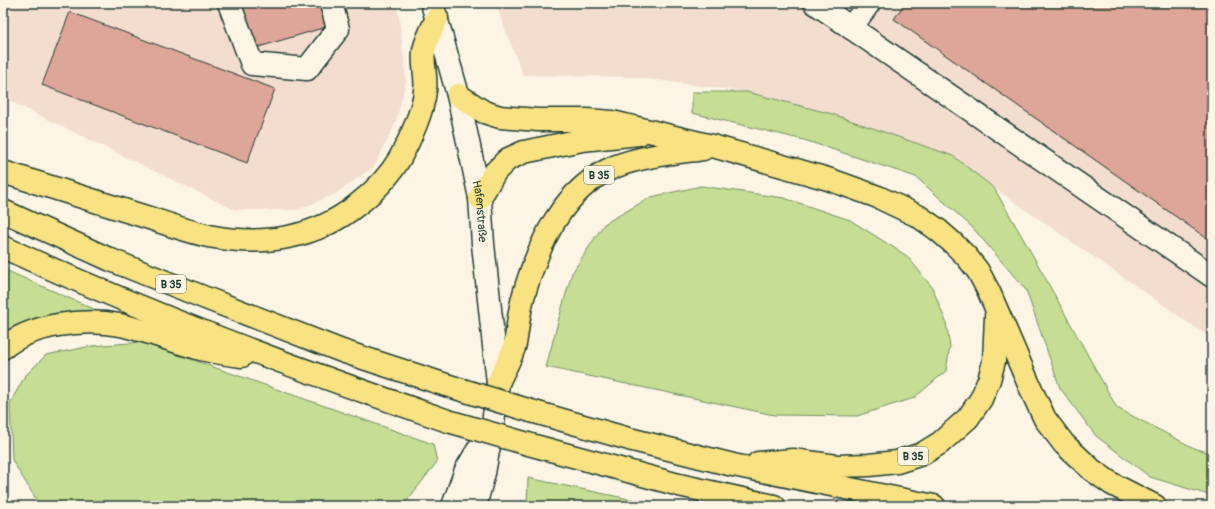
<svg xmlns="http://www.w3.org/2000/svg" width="1215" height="509" viewBox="0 0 1215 509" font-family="Pangolin,sans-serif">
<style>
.built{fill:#f3ddce}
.green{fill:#c5de94;stroke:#728e64}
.building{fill:#dea599;stroke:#1f3d34}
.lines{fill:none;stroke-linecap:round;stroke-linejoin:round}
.minor-casing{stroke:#1f3d34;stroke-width:25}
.highway-casing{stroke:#1f3d34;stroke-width:25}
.minor{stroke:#fcf5e5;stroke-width:22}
.highway{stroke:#f8e281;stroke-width:22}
.highway-bridge-casing{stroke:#1f3d34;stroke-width:25;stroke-linecap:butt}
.highway-bridge{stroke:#f8e281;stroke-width:22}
.labels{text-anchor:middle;stroke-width:4;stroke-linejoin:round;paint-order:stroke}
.shield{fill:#fcf5e5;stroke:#617469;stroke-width:1}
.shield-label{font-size:11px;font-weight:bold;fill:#1f3d34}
.street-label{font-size:12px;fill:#1f3d34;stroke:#fcf5e5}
</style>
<rect width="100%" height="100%" fill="#fcf5e5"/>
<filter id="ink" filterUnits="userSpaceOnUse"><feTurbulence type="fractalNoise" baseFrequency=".025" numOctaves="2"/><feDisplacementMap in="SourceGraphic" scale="8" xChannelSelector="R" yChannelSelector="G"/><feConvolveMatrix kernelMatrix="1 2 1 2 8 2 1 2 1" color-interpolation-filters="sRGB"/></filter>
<g filter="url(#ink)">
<!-- built -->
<g class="built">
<path d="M3,3H396L399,15L406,82L396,122L374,167L335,194L298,210H235L3,98Z"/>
<path d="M495,3H1212V339L964,167L838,116L747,92L632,77L523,75Z"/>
</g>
<!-- green -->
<g class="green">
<path d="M692,92H747L832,114L953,156L994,188L1032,254L1117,408L1196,449L1212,453V496L1150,477L1096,436L1060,388L1026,290L972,227L916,177L804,140L692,113Z"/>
<path d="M701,186L784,198L850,220L907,256L932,287L946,322L950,346L946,371L914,398L857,416L774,415L546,367L559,318L572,273L604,224L651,197Z"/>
<path d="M3,269L94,309L99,313L3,337Z"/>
<path d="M142,342L433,444L437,462L403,506H43L36,499L12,460L10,403L25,376L46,355L92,346Z"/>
<path d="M528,478L629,499L680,506H527Z"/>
</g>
<!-- building -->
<g class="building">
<path d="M238,3H319L326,27L252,49Z"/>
<path d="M905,3H1212V242L894,19Z"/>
<path d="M70,12L275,89L247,163L42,85Z"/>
</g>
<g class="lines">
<defs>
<g id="minor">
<path d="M229,3L252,64L307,69L338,29L331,3"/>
<path id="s1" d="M432,3L458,95L480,198L483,244L498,383L493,424L484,473L475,506"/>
<path d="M815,3L1212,276"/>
<path d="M851,28L869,3"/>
<path d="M453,506L466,470L485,438"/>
</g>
<g id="highway">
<path d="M458,95L484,112L500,117L538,120H587L612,122L716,147L828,179L856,189L878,197L918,216L938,230L954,244L967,257L978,271L989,292L1034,396L1045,419L1064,444L1092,470L1112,484L1155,506"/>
<path d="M3,172C45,185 88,199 130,212C158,220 186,232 214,237C265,246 316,238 357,205C374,192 389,177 400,158C410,140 423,111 425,91C427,78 422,64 424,51C425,42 433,27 437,18"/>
<path d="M480,198L495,172L508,159L524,152L582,140L639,134"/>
<path d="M3,211L111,260L203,297L342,351L446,385"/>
<path d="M3,247C148,314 297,369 448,421"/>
<path d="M3,348C31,324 85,318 120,325C145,330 169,340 194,347C209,352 226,354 242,356"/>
<path d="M498,383C503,371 512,357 515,344C518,327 519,310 524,294C539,243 563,189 614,167C642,156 674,153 703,149"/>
<path d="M531,411L629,439L733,465L934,506"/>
<path d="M528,444L679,485L774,506"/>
<path d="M758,463L793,460L837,466L869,465L897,462L922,454L940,443L968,418L981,399L989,380L994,361L996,316"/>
</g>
</defs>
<!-- minor casing -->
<use href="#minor" class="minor-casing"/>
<!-- highway casing -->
<use href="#highway" class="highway-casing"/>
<!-- minor -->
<use href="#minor" class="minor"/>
<!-- highway -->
<use href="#highway" class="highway"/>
<defs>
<g id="highway-bridge">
<path d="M446,385L531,411"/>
<path d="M448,421L528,444"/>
</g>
</defs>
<!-- highway-bridge casing -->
<use href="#highway-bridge" class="highway-bridge-casing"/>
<!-- highway-bridge -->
<use href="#highway-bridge" class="highway-bridge"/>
</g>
</g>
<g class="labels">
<!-- shield labels -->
<g class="shield">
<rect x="584" y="166" width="30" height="18" rx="3"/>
<rect x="156" y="275" width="30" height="18" rx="3"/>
<rect x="898" y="447" width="30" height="18" rx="3"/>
</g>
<g class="shield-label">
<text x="599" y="179">B 35</text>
<text x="171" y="288">B 35</text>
<text x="913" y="460">B 35</text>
</g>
<!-- street labels -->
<g class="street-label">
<text dy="4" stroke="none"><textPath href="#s1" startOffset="214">Hafenstraße</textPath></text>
</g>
</g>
<!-- margin -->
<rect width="1215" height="509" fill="none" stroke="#fcf5e5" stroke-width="16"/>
<rect x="8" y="8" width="1199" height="493" fill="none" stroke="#1f3d34" stroke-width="1.5" filter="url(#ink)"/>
</svg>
